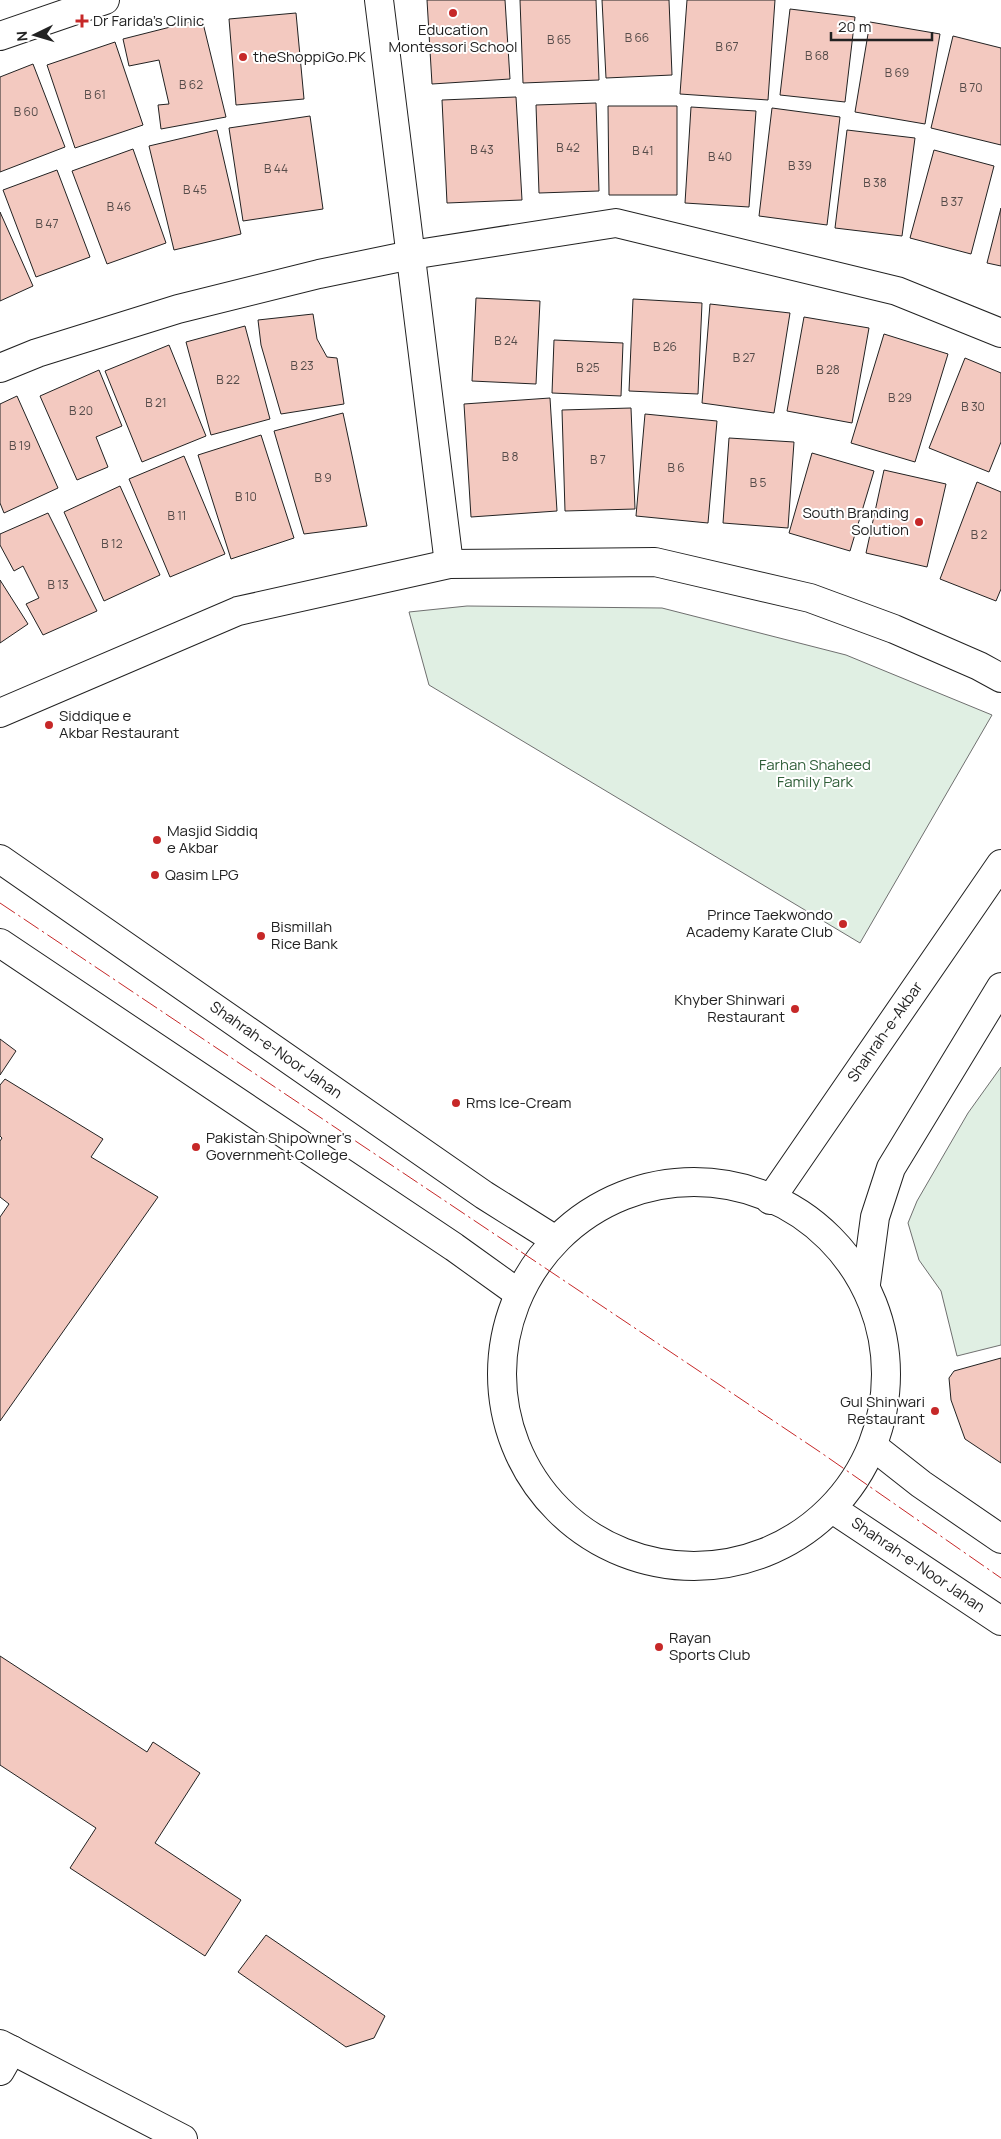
<svg xmlns="http://www.w3.org/2000/svg" width="1001" height="2139" viewBox="0 0 1001 2139" font-family="Manrope,sans-serif">
<style>
.green{fill:#e0efe3;stroke:#6f6f6f}
.building{fill:#f3c9c0;stroke:#222}
.lines{fill:none;stroke-linecap:round;stroke-linejoin:round}
.minor-casing{stroke:#222;stroke-width:30}
.tertiary-casing{stroke:#222;stroke-width:30}
.secondary-casing{stroke:#222;stroke-width:30}
.minor{stroke:#fff;stroke-width:28}
.tertiary{stroke:#fff;stroke-width:28}
.secondary{stroke:#fff;stroke-width:28}
.power{stroke:#c62828;stroke-width:1;stroke-dasharray:18 4 2.5 4;stroke-linecap:butt}
.poi-dot{fill:#c62828;stroke:#fff;stroke-width:2}
.labels{text-anchor:middle;stroke-width:4;stroke-linejoin:round;paint-order:stroke}
.number-label{font-size:12px;fill:#564c4a}
.poi-label{font-size:15px;fill:#222;stroke:#fff;text-anchor:start}
.park-label{font-size:15px;fill:#2f5e38;stroke:#fff}
.street-label{font-size:15px;fill:#222;stroke:#fff}
</style>
<rect width="100%" height="100%" fill="#fff"/>
<!-- green -->
<g class="green">
<path d="M467,606L662,608L846,655L992,715L860,943L429,685L409,612Z"/>
<path d="M1001,1067V1345L957,1356L941,1291L919,1260L908,1223L917,1201L968,1113Z"/>
</g>
<!-- building -->
<g class="building">
<path d="M427,0H505L510,79L432,84Z"/>
<path d="M520,0H596L599,80L523,83Z"/>
<path d="M602,0H669L672,75L606,78Z"/>
<path d="M687,0H775L768,100L680,94Z"/>
<path d="M790,9L855,17L845,102L780,95Z"/>
<path d="M296,13L304,99L236,105L229,19Z"/>
<path d="M202,19L226,117L161,129L158,105L169,104L159,60L129,66L123,39Z"/>
<path d="M870,22L940,34L925,124L855,112Z"/>
<path d="M953,36L1001,48V145L931,128Z"/>
<path d="M115,42L143,125L75,148L47,65Z"/>
<path d="M33,64L65,147L0,172V77Z"/>
<path d="M516,97L522,200L447,203L442,100Z"/>
<path d="M596,103L599,191L539,193L536,105Z"/>
<path d="M608,106H677V195H609Z"/>
<path d="M691,107L756,111L749,207L685,203Z"/>
<path d="M772,108L840,117L827,225L759,216Z"/>
<path d="M310,116L323,209L243,221L229,128Z"/>
<path d="M217,130L241,234L174,250L149,146Z"/>
<path d="M847,130L915,138L902,236L835,228Z"/>
<path d="M133,149L166,243L107,264L72,171Z"/>
<path d="M934,150L994,166L971,254L910,238Z"/>
<path d="M57,170L90,257L36,277L3,190Z"/>
<path d="M1001,208V266L987,263Z"/>
<path d="M0,212L33,286L0,301Z"/>
<path d="M476,298L540,301L536,384L472,381Z"/>
<path d="M633,299L702,303L698,394L629,391Z"/>
<path d="M710,304L790,313L774,413L702,403Z"/>
<path d="M313,314L317,339L327,357L337,358L344,404L281,414L261,345L258,320Z"/>
<path d="M804,317L869,328L852,423L787,411Z"/>
<path d="M245,326L270,419L211,435L186,342Z"/>
<path d="M884,334L948,354L915,462L851,443Z"/>
<path d="M554,340L623,343L621,396L552,393Z"/>
<path d="M169,345L206,436L142,462L105,371Z"/>
<path d="M965,358L1001,373V442L989,472L929,448Z"/>
<path d="M99,370L122,426L96,437L108,467L77,480L40,396Z"/>
<path d="M17,396L58,488L4,513L0,503V404Z"/>
<path d="M550,398L557,511L471,517L464,404Z"/>
<path d="M631,408L635,509L565,511L562,410Z"/>
<path d="M343,413L367,526L304,534L274,431Z"/>
<path d="M645,414L717,421L708,523L636,516Z"/>
<path d="M261,435L294,538L231,559L198,455Z"/>
<path d="M729,438L794,442L788,528L723,523Z"/>
<path d="M812,453L874,471L850,551L789,533Z"/>
<path d="M184,456L225,554L170,577L129,479Z"/>
<path d="M884,470L946,484L927,567L866,553Z"/>
<path d="M977,482L1001,492V589L996,601L940,579Z"/>
<path d="M120,486L160,575L104,601L64,512Z"/>
<path d="M48,513L97,611L43,635L26,604L39,598L23,566L14,571L0,545V534Z"/>
<path d="M0,580L28,624L0,643Z"/>
<path d="M0,1039L16,1051L0,1075Z"/>
<path d="M5,1079L103,1139L91,1157L158,1197L0,1421V1217L9,1204L0,1197V1141L2,1138L0,1136V1085Z"/>
<path d="M1001,1358V1463L965,1439L951,1400L949,1378L954,1371Z"/>
<path d="M0,1656L147,1752L153,1742L200,1773L155,1843L241,1900L205,1956L70,1868L96,1828L0,1765Z"/>
<path d="M266,1935L385,2016L374,2038L346,2047L238,1972Z"/>
</g>
<g class="lines">
<defs>
<g id="minor">
<path d="M0,36L105,0"/>
<path d="M0,368L37,353L178,309L319,274L411,255L616,223L897,291L1001,333"/>
<path d="M0,2044L183,2139"/>
<path d="M0,2071L12,2050"/>
</g>
<g id="tertiary">
<path d="M379,0L449,564"/>
<path d="M0,713L238,611L449,564L655,562L810,598L894,629L979,666L1001,678"/>
</g>
<g id="secondary">
<path d="M0,859L484,1195L554,1239"/>
<path d="M0,943L454,1247L518,1293"/>
<circle cx="694" cy="1374" r="192"/>
<path d="M770,1200L1001,864"/>
<path d="M866,1284L875,1217L891,1168L1001,987"/>
<path d="M874,1447L921,1484L1001,1539"/>
<path d="M834,1510L1001,1621"/>
</g>
</defs>
<!-- minor casing -->
<use href="#minor" class="minor-casing"/>
<!-- tertiary casing -->
<use href="#tertiary" class="tertiary-casing"/>
<!-- secondary casing -->
<use href="#secondary" class="secondary-casing"/>
<!-- minor -->
<use href="#minor" class="minor"/>
<!-- tertiary -->
<use href="#tertiary" class="tertiary"/>
<!-- secondary -->
<use href="#secondary" class="secondary"/>
<!-- power -->
<path class="power" d="M0,903L820,1452L1001,1578"/>
</g>
<!-- markers -->
<g class="poi-dot">
<circle cx="453" cy="13" r="5"/>
<path d="M79.5 13.5h5v5h5v5h-5v5h-5v-5h-5v-5h5z"/>
<circle cx="243" cy="57" r="5"/>
<circle cx="919" cy="522" r="5"/>
<circle cx="49" cy="725" r="5"/>
<circle cx="157" cy="840" r="5"/>
<circle cx="155" cy="875" r="5"/>
<circle cx="843" cy="924" r="5"/>
<circle cx="261" cy="936" r="5"/>
<circle cx="795" cy="1009" r="5"/>
<circle cx="456" cy="1103" r="5"/>
<circle cx="196" cy="1147" r="5"/>
<circle cx="935" cy="1411" r="5"/>
<circle cx="659" cy="1647" r="5"/>
</g>
<g class="labels">
<!-- number labels -->
<g class="number-label">
<text x="637" y="42">B 66</text>
<text x="559" y="44">B 65</text>
<text x="727" y="51">B 67</text>
<text x="817" y="60">B 68</text>
<text x="897" y="77">B 69</text>
<text x="191" y="89">B 62</text>
<text x="971" y="92">B 70</text>
<text x="95" y="99">B 61</text>
<text x="26" y="116">B 60</text>
<text x="568" y="152">B 42</text>
<text x="482" y="154">B 43</text>
<text x="643" y="155">B 41</text>
<text x="720" y="161">B 40</text>
<text x="800" y="170">B 39</text>
<text x="276" y="173">B 44</text>
<text x="875" y="187">B 38</text>
<text x="195" y="194">B 45</text>
<text x="952" y="206">B 37</text>
<text x="119" y="211">B 46</text>
<text x="47" y="228">B 47</text>
<text x="506" y="345">B 24</text>
<text x="665" y="351">B 26</text>
<text x="744" y="362">B 27</text>
<text x="302" y="370">B 23</text>
<text x="588" y="372">B 25</text>
<text x="828" y="374">B 28</text>
<text x="228" y="384">B 22</text>
<text x="900" y="402">B 29</text>
<text x="156" y="407">B 21</text>
<text x="973" y="411">B 30</text>
<text x="81" y="415">B 20</text>
<text x="20" y="450">B 19</text>
<text x="510" y="461">B 8</text>
<text x="598" y="464">B 7</text>
<text x="676" y="472">B 6</text>
<text x="323" y="482">B 9</text>
<text x="758" y="487">B 5</text>
<text x="246" y="501">B 10</text>
<text x="177" y="520">B 11</text>
<text x="979" y="539">B 2</text>
<text x="112" y="548">B 12</text>
<text x="58" y="589">B 13</text>
</g>
<!-- poi labels -->
<g class="poi-label">
<text x="93" y="26">Dr Farida's Clinic</text>
<text x="453" y="35" text-anchor="middle">Education<tspan x="453" dy="17">Montessori School</tspan></text>
<text x="253" y="62">theShoppiGo.PK</text>
<text x="909" y="518" text-anchor="end">South Branding<tspan x="909" dy="17">Solution</tspan></text>
<text x="59" y="721">Siddique e<tspan x="59" dy="17">Akbar Restaurant</tspan></text>
<text x="167" y="836">Masjid Siddiq<tspan x="167" dy="17">e Akbar</tspan></text>
<text x="165" y="880">Qasim LPG</text>
<text x="833" y="920" text-anchor="end">Prince Taekwondo<tspan x="833" dy="17">Academy Karate Club</tspan></text>
<text x="271" y="932">Bismillah<tspan x="271" dy="17">Rice Bank</tspan></text>
<text x="785" y="1005" text-anchor="end">Khyber Shinwari<tspan x="785" dy="17">Restaurant</tspan></text>
<text x="466" y="1108">Rms Ice-Cream</text>
<text x="206" y="1143">Pakistan Shipowner's<tspan x="206" dy="17">Government College</tspan></text>
<text x="925" y="1407" text-anchor="end">Gul Shinwari<tspan x="925" dy="17">Restaurant</tspan></text>
<text x="669" y="1643">Rayan<tspan x="669" dy="17">Sports Club</tspan></text>
</g>
<!-- park labels -->
<g class="park-label">
<text x="815" y="770">Farhan Shaheed<tspan x="815" dy="17">Family Park</tspan></text>
</g>
<!-- street labels -->
<g class="street-label">
<text transform="translate(885 1032) rotate(-55)" y="5">Shahrah-e-Akbar</text>
<text transform="translate(276 1050) rotate(35)" y="5">Shahrah-e-Noor Jahan</text>
<text transform="translate(918 1565) rotate(34)" y="5">Shahrah-e-Noor Jahan</text>
</g>
</g>
<!-- north arrow -->
<g transform="translate(35 35) rotate(265)" stroke="#ffffff" stroke-width="4" paint-order="stroke">
<path d="M0-4L9 19L0 12L-9 19Z" fill="#222222"/>
<text y="-8" font-size="14" font-weight="bold" text-anchor="middle" fill="#222222">N</text>
</g>
<!-- scale -->
<path d="M831 32v8h101v-8" fill="none" stroke="#222222" stroke-width="2.5"/>
<text x="838" y="32" font-size="15" fill="#222222" stroke="#ffffff" stroke-width="4" paint-order="stroke">20 m</text>
</svg>
